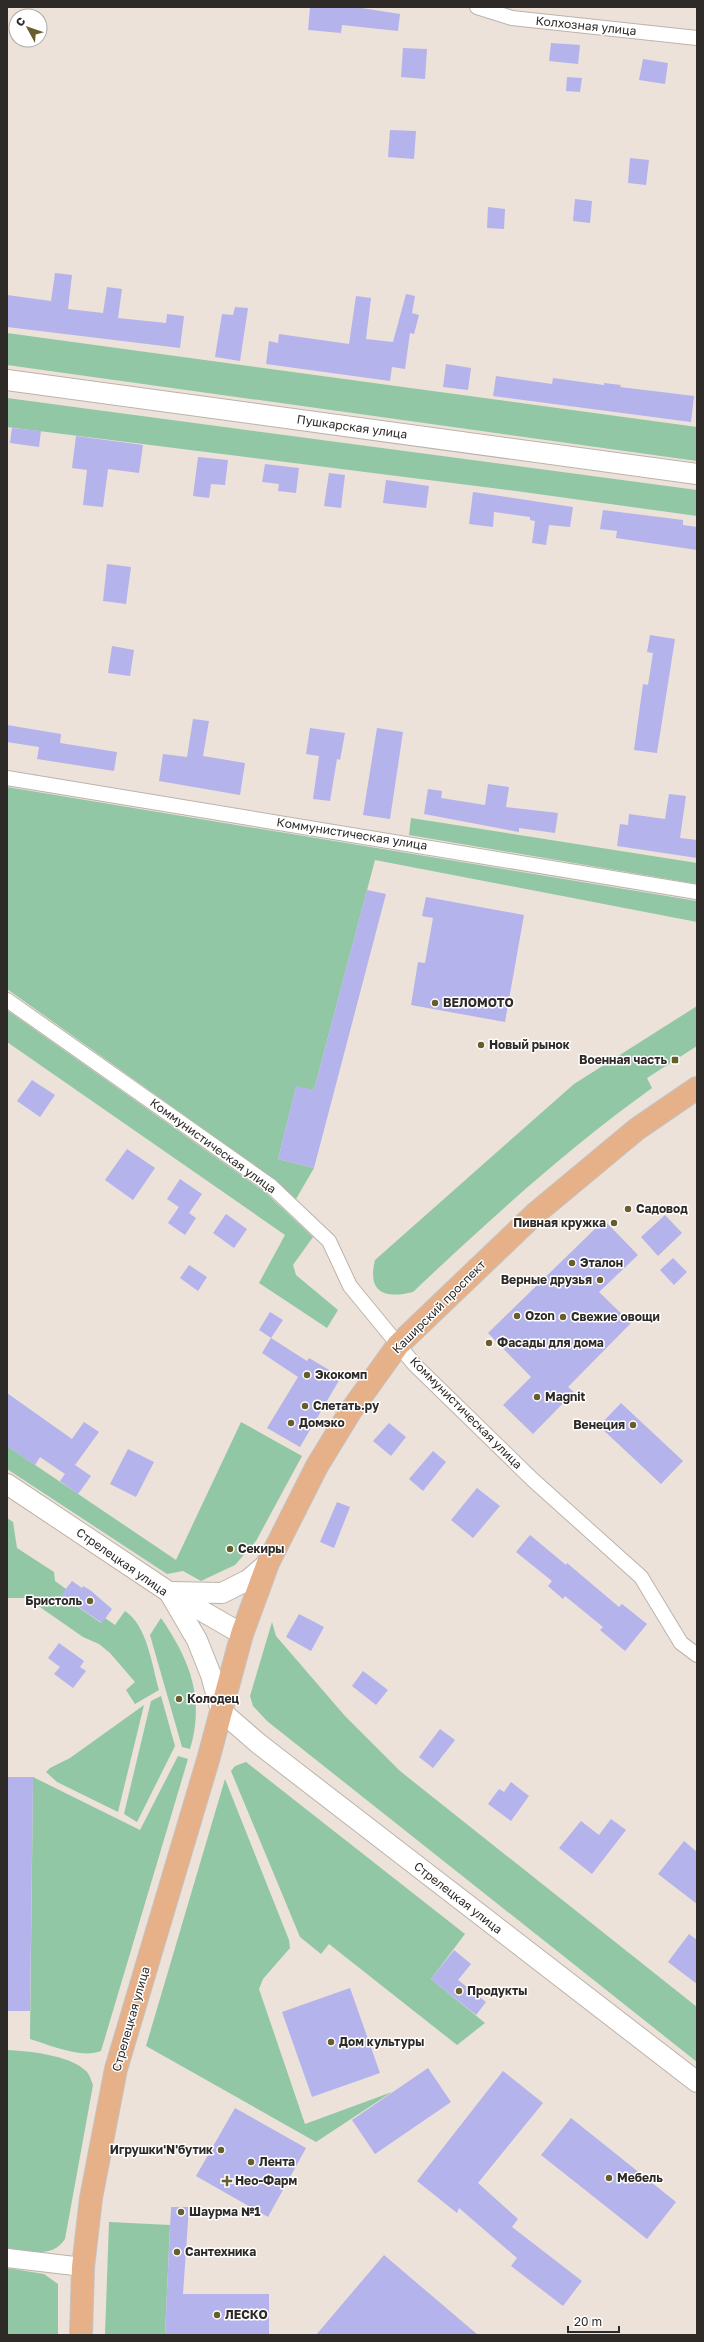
<svg xmlns="http://www.w3.org/2000/svg" width="704" height="2342" viewBox="0 0 704 2342" font-family="'Golos Text',sans-serif">
<style>
.green{fill:#91c7a5}
.building{fill:#b4b3ec}
.lines{fill:none;stroke-linecap:round;stroke-linejoin:round}
.minor-casing{stroke:#bcb3aa;stroke-width:16}
.tertiary-casing{stroke:#bcb3aa;stroke-width:20}
.secondary-casing{stroke:#bcb3aa;stroke-width:22}
.primary-casing{stroke:#c4c3c3;stroke-width:24}
.minor{stroke:#fff;stroke-width:14}
.tertiary{stroke:#fff;stroke-width:18}
.secondary{stroke:#fff;stroke-width:20}
.primary{stroke:#e6b088;stroke-width:22}
.poi-dot{fill:#675e2b;stroke:#fff;stroke-width:1.5}
.labels{text-anchor:middle;stroke-width:3;stroke-linejoin:round;paint-order:stroke}
.street-label{font-size:12px;fill:#2e2a27;stroke:#fff}
.poi-label{font-size:12px;font-weight:bold;fill:#2e2a27;stroke:#fff;text-anchor:start}
</style>
<rect width="100%" height="100%" fill="#ece2d9"/>
<!-- green -->
<g class="green">
<path d="M7,333L697,427V461L7,365Z"/>
<path d="M7,398L697,490V516L516,491L7,427Z"/>
<path d="M7,787L697,901V922L375,860L314,1090L296,1087L278,1159L314,1168L296,1199L275,1180L7,989Z"/>
<path d="M411,818L697,863V884L409,835Z"/>
<path d="M697,1006V1046L647,1078L652,1088C567,1149 489,1220 413,1292C385,1299 367,1293 375,1260L574,1084Z"/>
<path d="M7,1010L265,1192L313,1237L293,1265L296,1275L338,1310L327,1328L259,1283L285,1235L7,1042Z"/>
<path d="M241,1422L302,1456L256,1541L235,1565L201,1581L183,1571L167,1574L7,1469V1446L176,1560Z"/>
<path d="M7,1518L13,1522L17,1548L54,1572L55,1581L66,1589L62,1596L101,1623L105,1618L115,1625L125,1611C147,1625 152,1665 159,1690L135,1704L126,1690L135,1682L110,1653L99,1644L83,1637L27,1598H7Z"/>
<path d="M161,1618C190,1660 205,1699 190,1749L182,1747L150,1635Z"/>
<path d="M272,1622L276,1636L345,1716L400,1771L697,2007V2062L267,1721L253,1706L250,1696Z"/>
<path d="M161,1696L175,1746L137,1822L124,1814L151,1701Z"/>
<path d="M144,1705L118,1812L57,1782L46,1772L50,1768L70,1758Z"/>
<path d="M178,1756L188,1759L101,2051C81,2059 50,2045 30,2039L33,1777L140,1830Z"/>
<path d="M246,1762L465,1934L431,1979L485,2023L457,2045L329,1944L321,1954L300,1937L231,1771L235,1766Z"/>
<path d="M225,1779L289,1940L290,1948L263,1979L259,1989L305,2124L392,2092L316,2142L146,2046Z"/>
<path d="M7,2050C28,2051 70,2055 86,2071C90,2075 91,2080 93,2085L65,2239C52,2259 28,2251 7,2248Z"/>
<path d="M109,2222L170,2225L165,2335H105Z"/>
<path d="M7,2268L44,2274L58,2284V2335H7Z"/>
</g>
<!-- building -->
<g class="building">
<path d="M310,7H355L400,14L398,31L342,25L341,33L308,30Z"/>
<path d="M551,43L580,45L578,64L549,61Z"/>
<path d="M403,48L427,49L425,79L401,77Z"/>
<path d="M643,59L668,63L665,84L639,80Z"/>
<path d="M567,77L582,78L580,92L566,91Z"/>
<path d="M390,130L416,131L414,159L388,157Z"/>
<path d="M630,158L649,160L646,185L628,183Z"/>
<path d="M575,199L592,201L590,223L573,221Z"/>
<path d="M488,207L505,209L504,229L487,228Z"/>
<path d="M55,273L72,275L68,309L103,313L107,287L122,289L118,318L166,323L167,314L184,316L180,348L7,327V295L51,301Z"/>
<path d="M406,294L415,296L412,313L419,315L414,334L410,333L405,369L392,367L390,381L266,364L269,341L278,343L279,334L349,344L356,296L371,298L366,339L393,342Z"/>
<path d="M235,307L248,308L240,361L215,357L222,314L233,315Z"/>
<path d="M446,364L471,368L468,390L443,387Z"/>
<path d="M496,376L552,384L553,378L604,385V383L621,385L620,387L694,396L691,422L493,396Z"/>
<path d="M12,428L41,431L39,447L10,443Z"/>
<path d="M76,436L143,445L139,473L108,469L103,507L83,505L87,470L72,468Z"/>
<path d="M198,457L228,460L225,485L211,484L209,498L193,496Z"/>
<path d="M265,464L299,468L296,493L278,491L279,484L262,482Z"/>
<path d="M329,473L345,475L341,508L324,506Z"/>
<path d="M386,480L429,486L426,508L383,503Z"/>
<path d="M473,492L573,507L570,527L549,525L546,545L532,543L535,521L530,520V517L494,512L493,527L469,524Z"/>
<path d="M603,510L683,520V525L697,527V550L616,538L617,531L600,529Z"/>
<path d="M107,564L131,567L126,604L103,601Z"/>
<path d="M650,635L675,639L657,753L634,750L643,684L648,685L653,653L647,652Z"/>
<path d="M112,646L134,650L130,676L108,673Z"/>
<path d="M193,719L209,721L203,756L245,763L240,795L159,781L163,754L187,757Z"/>
<path d="M7,725L61,734L60,743L117,752L114,771L37,759L39,747L7,742Z"/>
<path d="M310,728L345,733L340,760L337,759L330,801L313,799L319,756L306,754Z"/>
<path d="M377,728L403,732L390,819L363,815Z"/>
<path d="M488,784L509,787L506,807L558,813L555,833L519,828V832L424,814L428,789L442,791L441,798L485,805Z"/>
<path d="M669,794L686,796L680,838L697,840V858L617,846L620,824L628,825L629,814L665,819Z"/>
<path d="M367,890L386,894L314,1168L278,1159L296,1086L314,1090Z"/>
<path d="M426,897L524,915L505,1022L411,1005L418,962L425,963L433,918L422,916Z"/>
<path d="M32,1080L55,1095L40,1117L17,1101Z"/>
<path d="M127,1149L155,1168L133,1200L105,1180Z"/>
<path d="M180,1179L202,1194L189,1213L196,1218L185,1235L168,1223L179,1207L167,1199Z"/>
<path d="M226,1214L247,1229L234,1248L213,1233Z"/>
<path d="M665,1215L682,1233L658,1256L641,1237Z"/>
<path d="M604,1220L638,1255L599,1292L631,1323L568,1387L574,1392L533,1434L503,1405L531,1377L488,1333Z"/>
<path d="M673,1258L687,1272L674,1285L660,1270Z"/>
<path d="M189,1265L207,1277L198,1291L180,1278Z"/>
<path d="M270,1312L283,1320L271,1338L259,1330Z"/>
<path d="M271,1338L307,1361L309,1358L341,1377L300,1447L267,1428L298,1377L262,1353Z"/>
<path d="M7,1393L72,1439L84,1422L99,1432L75,1465L91,1476L78,1494L60,1481L65,1474L40,1457L35,1465L7,1446Z"/>
<path d="M621,1403L683,1461L661,1484L599,1426Z"/>
<path d="M389,1423L406,1437L391,1456L373,1441Z"/>
<path d="M128,1449L154,1462L136,1497L110,1484Z"/>
<path d="M433,1451L446,1462L423,1491L409,1479Z"/>
<path d="M477,1488L500,1506L473,1538L451,1520Z"/>
<path d="M337,1502L350,1507L334,1548L320,1542Z"/>
<path d="M530,1535L566,1565L567,1563L619,1607L622,1604L647,1624L625,1651L600,1630L603,1627L565,1596L563,1599L548,1586L552,1581L516,1552Z"/>
<path d="M72,1581L82,1588L83,1586L90,1590L112,1609L102,1623L61,1595Z"/>
<path d="M299,1614L324,1627L311,1651L286,1637Z"/>
<path d="M59,1643L84,1661L80,1667L86,1671L73,1688L54,1674L60,1667L48,1658Z"/>
<path d="M363,1671L388,1690L376,1705L352,1686Z"/>
<path d="M440,1729L455,1740L433,1768L419,1757Z"/>
<path d="M7,1777H33L30,2011H7Z"/>
<path d="M511,1782L529,1796L511,1821L488,1804L499,1789L504,1792Z"/>
<path d="M611,1819L626,1830L592,1874L559,1848L581,1821L599,1835Z"/>
<path d="M684,1841L697,1852V1904L658,1874Z"/>
<path d="M689,1934L697,1940V1984L668,1962Z"/>
<path d="M454,1950L471,1964L458,1980L486,2002L476,2015L431,1979Z"/>
<path d="M350,1988L380,2073L312,2097L282,2012Z"/>
<path d="M428,2068L451,2102L375,2154L352,2120Z"/>
<path d="M503,2071L543,2103L478,2183L518,2219L512,2227L582,2281L563,2306L511,2266L517,2258L459,2208L457,2213L417,2181Z"/>
<path d="M235,2108L306,2148L268,2217L196,2176Z"/>
<path d="M571,2118L676,2202L647,2239L541,2155Z"/>
<path d="M171,2207H189L183,2294H269V2335H165Z"/>
<path d="M384,2255L478,2335H316Z"/>
</g>
<g class="lines">
<defs>
<g id="minor">
<path d="M477,7L512,18L697,38"/>
<path d="M7,778L697,892"/>
<path d="M7,1000L271,1186L329,1241L350,1286L414,1364L533,1480L641,1577L681,1643L697,1655"/>
</g>
<path id="tertiary" d="M7,2258L83,2267"/>
<g id="secondary">
<path d="M7,380L697,474"/>
<path d="M7,1484L169,1592L242,1634"/>
<path d="M169,1592L197,1640L211,1675L221,1711L259,1744L697,2082"/>
<path d="M171,1592L222,1593L248,1580L268,1563"/>
</g>
<path id="primary" d="M81,2335L83,2267L91,2198L116,2069L208,1760L242,1634L268,1563L317,1466L350,1412L398,1345L536,1213L637,1129L697,1088"/>
</defs>
<!-- minor casing -->
<use href="#minor" class="minor-casing"/>
<!-- tertiary casing -->
<use href="#tertiary" class="tertiary-casing"/>
<!-- secondary casing -->
<use href="#secondary" class="secondary-casing"/>
<!-- primary casing -->
<use href="#primary" class="primary-casing"/>
<!-- minor -->
<use href="#minor" class="minor"/>
<!-- tertiary -->
<use href="#tertiary" class="tertiary"/>
<!-- secondary -->
<use href="#secondary" class="secondary"/>
<!-- primary -->
<use href="#primary" class="primary"/>
</g>
<!-- markers -->
<g class="poi-dot">
<circle cx="435" cy="1003" r="4"/>
<circle cx="481" cy="1045" r="4"/>
<rect x="671" y="1056" width="8" height="8" rx="2"/>
<circle cx="628" cy="1209" r="4"/>
<circle cx="614" cy="1223" r="4"/>
<circle cx="572" cy="1263" r="4"/>
<circle cx="600" cy="1280" r="4"/>
<circle cx="517" cy="1316" r="4"/>
<circle cx="563" cy="1317" r="4"/>
<circle cx="489" cy="1343" r="4"/>
<circle cx="307" cy="1375" r="4"/>
<circle cx="537" cy="1397" r="4"/>
<circle cx="305" cy="1406" r="4"/>
<circle cx="291" cy="1423" r="4"/>
<circle cx="633" cy="1425" r="4"/>
<circle cx="230" cy="1549" r="4"/>
<circle cx="90" cy="1601" r="4"/>
<circle cx="179" cy="1699" r="4"/>
<circle cx="459" cy="1991" r="4"/>
<circle cx="331" cy="2042" r="4"/>
<circle cx="221" cy="2150" r="4"/>
<circle cx="251" cy="2162" r="4"/>
<circle cx="609" cy="2178" r="4"/>
<path d="M225 2175h4v4h4v4h-4v4h-4v-4h-4v-4h4z"/>
<circle cx="181" cy="2212" r="4"/>
<circle cx="177" cy="2252" r="4"/>
<circle cx="217" cy="2315" r="4"/>
</g>
<g class="labels">
<!-- street labels -->
<g class="street-label">
<text transform="translate(586 26) rotate(6)" y="4">Колхозная улица</text>
<text transform="translate(352 427) rotate(8)" y="4">Пушкарская улица</text>
<text transform="translate(352 834) rotate(9)" y="4">Коммунистическая улица</text>
<text transform="translate(213 1146) rotate(36)" y="4">Коммунистическая улица</text>
<text transform="translate(439 1307) rotate(-45)" y="4">Каширский проспект</text>
<text transform="translate(466 1413) rotate(45)" y="4">Коммунистическая улица</text>
<text transform="translate(122 1562) rotate(35)" y="4">Стрелецкая улица</text>
<text transform="translate(458 1898) rotate(38)" y="4">Стрелецкая улица</text>
<text transform="translate(131 2019) rotate(-74)" y="4">Стрелецкая улица</text>
</g>
<!-- poi labels -->
<g class="poi-label">
<text x="443" y="1007">ВЕЛОМОТО</text>
<text x="489" y="1049">Новый рынок</text>
<text x="667" y="1064" text-anchor="end">Военная часть</text>
<text x="636" y="1213">Садовод</text>
<text x="606" y="1227" text-anchor="end">Пивная кружка</text>
<text x="580" y="1267">Эталон</text>
<text x="592" y="1284" text-anchor="end">Верные друзья</text>
<text x="525" y="1320">Ozon</text>
<text x="571" y="1321">Свежие овощи</text>
<text x="497" y="1347">Фасады для дома</text>
<text x="315" y="1379">Экокомп</text>
<text x="545" y="1401">Magnit</text>
<text x="313" y="1410">Слетать.ру</text>
<text x="299" y="1427">Домэко</text>
<text x="625" y="1429" text-anchor="end">Венеция</text>
<text x="238" y="1553">Секиры</text>
<text x="82" y="1605" text-anchor="end">Бристоль</text>
<text x="187" y="1703">Колодец</text>
<text x="467" y="1995">Продукты</text>
<text x="339" y="2046">Дом культуры</text>
<text x="213" y="2154" text-anchor="end">Игрушки'N'бутик</text>
<text x="259" y="2166">Лента</text>
<text x="617" y="2182">Мебель</text>
<text x="235" y="2185">Нео-Фарм</text>
<text x="189" y="2216">Шаурма №1</text>
<text x="185" y="2256">Сантехника</text>
<text x="225" y="2319">ЛЕСКО</text>
</g>
</g>
<!-- border -->
<rect width="704" height="2342" fill="none" stroke="#2e2a27" stroke-width="16"/>
<!-- north arrow -->
<g transform="translate(28 28) rotate(310)"><circle r="19" fill="#ffffff" stroke="#abaaa9"/>
<path d="M0-3L7 15L0 10L-7 15Z" fill="#675e2b"/>
<text y="-6" font-size="11" font-weight="bold" text-anchor="middle" fill="#2e2a27">С</text>
</g>
<!-- scale -->
<path d="M568 2326v6h51v-6" fill="none" stroke="#2e2a27" stroke-width="2"/>
<text x="574" y="2326" font-size="12" fill="#2e2a27" stroke="#ffffff" stroke-width="3" paint-order="stroke">20 m</text>
</svg>
